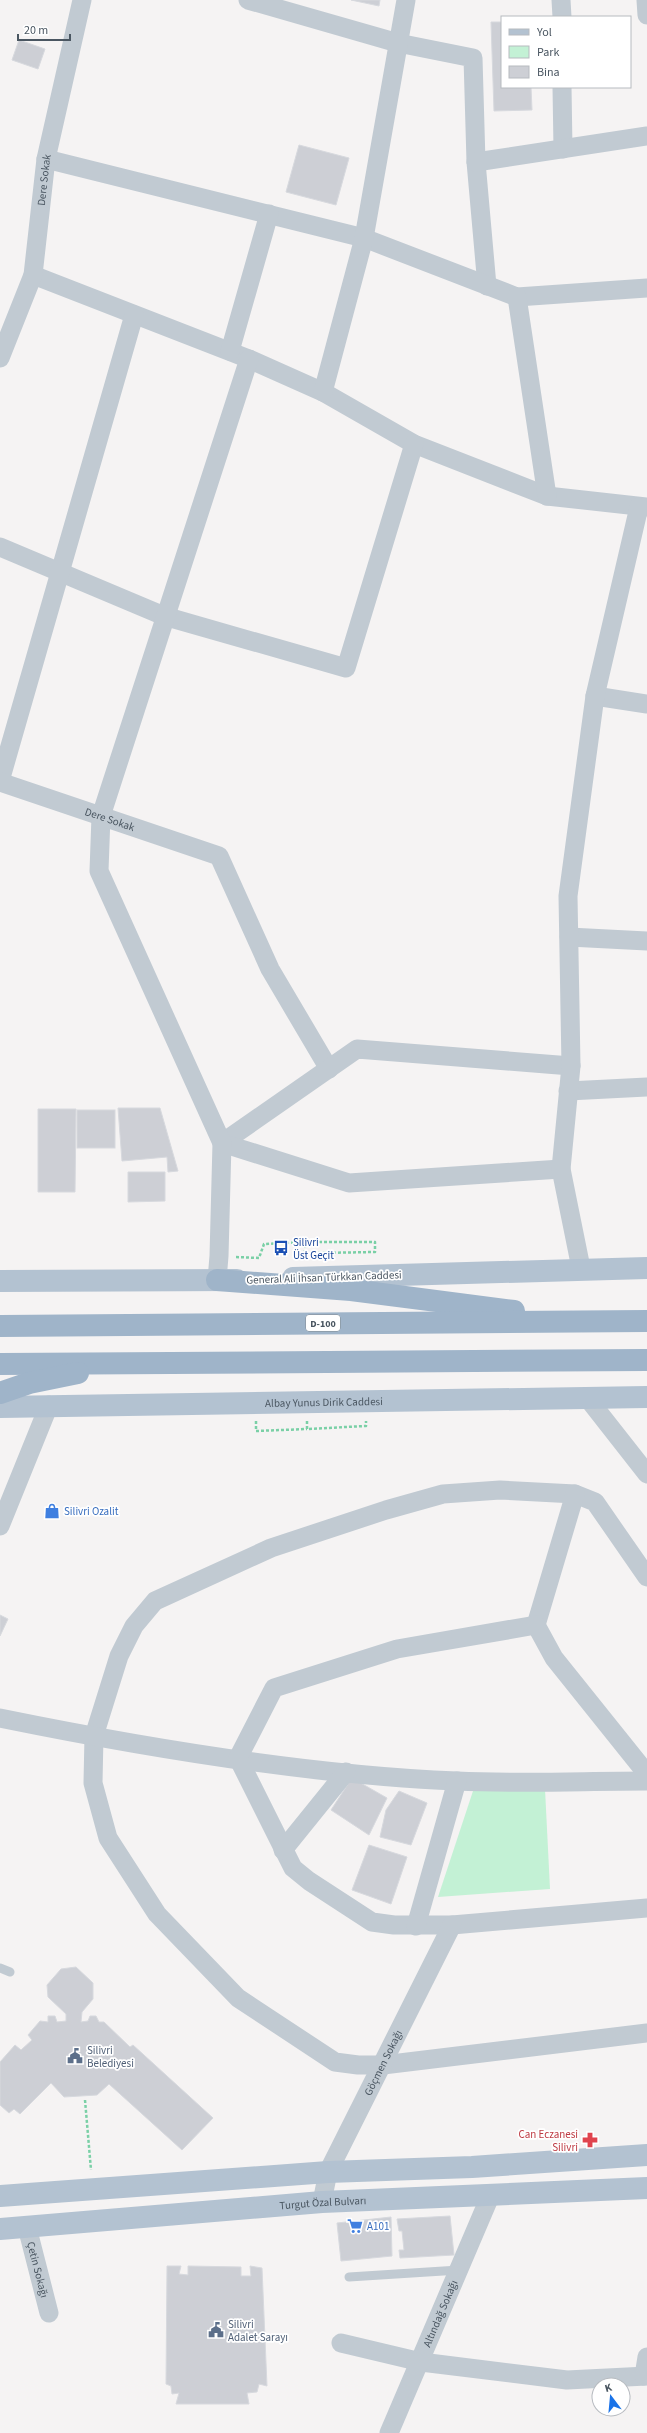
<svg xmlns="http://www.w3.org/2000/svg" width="647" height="2433" viewBox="0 0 647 2433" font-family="'Source Sans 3',sans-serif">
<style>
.green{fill:#c3f1d5}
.building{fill:#cdcfd5;stroke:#d7d9de}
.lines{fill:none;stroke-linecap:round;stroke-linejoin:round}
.path{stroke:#7ad0a6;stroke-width:2.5;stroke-dasharray:3 2;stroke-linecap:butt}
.service{stroke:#c1cad2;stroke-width:9}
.minor{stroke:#c1cad2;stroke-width:19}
.primary{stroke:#b3c2d1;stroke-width:22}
.trunk{stroke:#9fb4c9;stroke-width:22}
.labels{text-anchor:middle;stroke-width:3.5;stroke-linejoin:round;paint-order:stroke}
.shield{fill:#fff;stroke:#808990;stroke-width:1}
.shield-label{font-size:10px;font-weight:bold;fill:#4a5661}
.street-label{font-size:11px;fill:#4a5661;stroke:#fff}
.transit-label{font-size:11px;fill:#164399;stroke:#fff;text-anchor:start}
.shop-label{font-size:11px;fill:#366cbe;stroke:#fff;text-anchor:start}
.service-label{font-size:11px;fill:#4e5e75;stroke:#fff;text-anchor:start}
.health-label{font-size:11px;fill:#be3a42;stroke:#fff;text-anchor:end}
</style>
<rect width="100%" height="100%" fill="#f5f3f3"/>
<!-- green -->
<path class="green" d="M545,1789L550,1889L438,1897L473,1791Z"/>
<!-- building -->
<g class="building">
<path d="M351,0H380L379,6Z"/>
<path d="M491,22H502V87H531L532,110L494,111Z"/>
<path d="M19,40L45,49L38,69L12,60Z"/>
<path d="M299,145L349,158L336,205L286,192Z"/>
<path d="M118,1108H160L178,1171L168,1172L167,1157L122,1161Z"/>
<path d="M38,1109H76L75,1192H38Z"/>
<rect x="77" y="1110" width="38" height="38"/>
<path d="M128,1172H165V1201L128,1202Z"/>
<path d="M0,1615L8,1619L0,1636Z"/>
<path d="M352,1778L387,1798L369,1835L331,1810Z"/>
<path d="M399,1791L427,1803L411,1845L380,1837L386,1810Z"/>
<path d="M369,1845L407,1857L391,1904L352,1890Z"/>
<path d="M76,1967L93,1983V1999L82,2012L81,2022L88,2021L90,2016H96L99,2022H104L130,2047L133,2045L213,2118L182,2150L109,2084L97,2095L64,2097L51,2083L20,2114L14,2109L9,2113L0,2105V2062L15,2045L21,2050L32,2040L28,2035L40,2021L48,2022V2016H55L57,2022L66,2021V2014L48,1997L47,1985L61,1969Z"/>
<path d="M450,2216L454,2255L400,2258L399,2250H404L402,2231H399L397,2219Z"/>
<path d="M391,2217L392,2256L341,2261L337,2223Z"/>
<path d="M167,2266H181L179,2274L188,2275V2266L241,2267V2276H251L250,2266L262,2268L267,2386L259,2384L257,2392L247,2393L249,2404H176L179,2393L172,2394L171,2386L166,2384Z"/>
</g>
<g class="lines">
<!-- path -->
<g class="path">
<path d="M236,1257L259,1258L264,1244L305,1242"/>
<path d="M305,1258V1242H375V1252L317,1253V1259"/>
<path d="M256,1421V1431L307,1429"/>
<path d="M307,1421V1429L366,1426V1421"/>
<path d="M85,2100L91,2170"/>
</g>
<!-- service -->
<g class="service">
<path d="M0,1968L10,1972"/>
<path d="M349,2277L459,2270"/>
</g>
<!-- minor -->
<g class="minor">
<path d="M248,0L398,43L473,58L476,162L487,286"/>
<path d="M561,0L562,17"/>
<path d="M646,0L647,15"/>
<path d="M562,87L563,149"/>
<path d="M46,159L364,238L517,297L647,288"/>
<path d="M476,162L647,136"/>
<path d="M33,275L249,359L323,392L414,444L547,496L647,507"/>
<path d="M517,297L547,496"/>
<path d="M230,351L269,214"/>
<path id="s1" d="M0,358L33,275L46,159L82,0"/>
<path d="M323,392L364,238L406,0"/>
<path d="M0,547L164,616L346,668L414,444"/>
<path d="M595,696L647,704"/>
<path d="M0,781L134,315"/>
<path id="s2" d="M0,782L219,856L270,969L329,1069"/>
<path d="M569,937L647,941"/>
<path d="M568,1091L647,1087"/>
<path d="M222,1143L357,1049L571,1066"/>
<path d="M222,1143L349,1183L561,1169"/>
<path d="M581,1268L561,1169L571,1066L568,896L595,696L639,507"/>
<path d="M217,1280L219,1256L222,1143L99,871L101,816L249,359"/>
<path d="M589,1400L647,1474"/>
<path d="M0,1526L49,1405"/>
<path d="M647,1577L595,1502L575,1494L500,1490L443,1494L386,1510L271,1548L155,1601L134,1626L119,1656L94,1736L93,1783L108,1838L157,1914L238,1998L335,2062L358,2065H383L647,2033"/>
<path d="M536,1625L575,1494"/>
<path d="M0,1718C147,1748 307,1775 457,1781C520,1784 584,1781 647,1781"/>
<path d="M647,1774L554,1658L536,1625L397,1649L274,1688L238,1758L293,1868L309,1881L372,1922L394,1925H452L647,1908"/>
<path d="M283,1850L346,1772"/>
<path d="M416,1926L457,1781"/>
<path id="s3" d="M322,2202L328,2172L452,1925"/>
<path id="s4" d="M27,2227L49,2313"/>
<path d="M341,2343L421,2362L567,2380L647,2376"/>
<path d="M644,2376L647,2357"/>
<path id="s5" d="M389,2433L491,2194"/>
</g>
<!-- primary -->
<g class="primary">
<path d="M293,1278L647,1268"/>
<path d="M0,1281L237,1280"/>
<path id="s6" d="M0,1407L647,1397"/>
<path d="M0,2196L328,2172L472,2167L647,2155"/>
<path id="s7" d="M0,2229L322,2202L647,2188"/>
</g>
<!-- trunk -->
<g class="trunk">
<path d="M217,1280L351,1290L514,1311"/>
<path d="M0,1326L647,1321"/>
<path d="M0,1364L647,1360"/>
<path d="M0,1393L29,1383L78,1373"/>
</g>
</g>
<!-- icons -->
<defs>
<symbol id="bus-bare" viewBox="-9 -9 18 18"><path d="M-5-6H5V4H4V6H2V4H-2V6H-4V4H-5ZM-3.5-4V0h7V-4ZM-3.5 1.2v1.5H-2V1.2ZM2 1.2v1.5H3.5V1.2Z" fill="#1a4fb4" stroke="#fff" stroke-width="2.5" paint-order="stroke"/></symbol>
<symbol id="shop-bare" viewBox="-9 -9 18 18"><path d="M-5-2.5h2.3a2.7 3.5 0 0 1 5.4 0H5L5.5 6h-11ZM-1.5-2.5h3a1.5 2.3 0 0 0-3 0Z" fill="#3f7fe0" stroke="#fff" stroke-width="2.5" paint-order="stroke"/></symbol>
<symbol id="civic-bare" viewBox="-9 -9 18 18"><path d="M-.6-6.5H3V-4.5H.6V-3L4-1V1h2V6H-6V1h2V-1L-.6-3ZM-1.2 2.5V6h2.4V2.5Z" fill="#5c6f8a" stroke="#fff" stroke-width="2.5" paint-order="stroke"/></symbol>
<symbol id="pharmacy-bare" viewBox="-9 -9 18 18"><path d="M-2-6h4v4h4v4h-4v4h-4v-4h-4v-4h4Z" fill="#e0444e" stroke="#fff" stroke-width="2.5" paint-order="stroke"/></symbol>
<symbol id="supermarket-bare" viewBox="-9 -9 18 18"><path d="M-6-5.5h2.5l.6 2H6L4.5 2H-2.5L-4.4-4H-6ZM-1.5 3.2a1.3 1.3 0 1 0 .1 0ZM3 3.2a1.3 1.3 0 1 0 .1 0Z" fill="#3f7fe0" stroke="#fff" stroke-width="2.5" paint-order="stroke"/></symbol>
</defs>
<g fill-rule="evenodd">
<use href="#bus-bare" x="270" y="1237" width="22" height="22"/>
<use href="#shop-bare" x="41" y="1500" width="22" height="22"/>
<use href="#civic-bare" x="64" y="2045" width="22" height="22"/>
<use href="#pharmacy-bare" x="579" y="2129" width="22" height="22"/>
<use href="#supermarket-bare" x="344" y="2215" width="22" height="22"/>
<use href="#civic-bare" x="205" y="2319" width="22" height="22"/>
</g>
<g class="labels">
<!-- shield labels -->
<rect class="shield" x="306" y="1315" width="34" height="16" rx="3"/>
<g class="shield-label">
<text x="323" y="1327">D-100</text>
</g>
<!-- street labels -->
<g class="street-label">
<text dy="4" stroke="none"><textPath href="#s1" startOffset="185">Dere Sokak</textPath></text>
<text dy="4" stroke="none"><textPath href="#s2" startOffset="116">Dere Sokak</textPath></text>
<text transform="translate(324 1277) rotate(-2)" y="4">General Ali İhsan Türkkan Caddesi</text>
<text dy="4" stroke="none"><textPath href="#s6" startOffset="324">Albay Yunus Dirik Caddesi</textPath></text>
<text dy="4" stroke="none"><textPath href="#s3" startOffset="153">Göçmen Sokağı</textPath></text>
<text dy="4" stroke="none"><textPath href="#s7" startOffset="324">Turgut Özal Bulvarı</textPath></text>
<text dy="4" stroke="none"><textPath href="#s4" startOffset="44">Çetin Sokağı</textPath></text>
<text dy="4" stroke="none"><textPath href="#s5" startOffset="130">Altındağ Sokağı</textPath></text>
</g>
<!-- transit labels -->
<g class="transit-label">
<text x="293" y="1246">Silivri<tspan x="293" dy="13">Üst Geçit</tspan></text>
</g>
<!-- shop labels -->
<g class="shop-label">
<text x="64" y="1515">Silivri Ozalit</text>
<text x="367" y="2230">A101</text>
</g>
<!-- service labels -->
<g class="service-label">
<text x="87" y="2054">Silivri<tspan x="87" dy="13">Belediyesi</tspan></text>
<text x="228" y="2328">Silivri<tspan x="228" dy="13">Adalet Sarayı</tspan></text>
</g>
<!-- health labels -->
<g class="health-label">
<text x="578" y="2138">Can Eczanesi<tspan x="578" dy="13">Silivri</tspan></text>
</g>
</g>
<!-- legend -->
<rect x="501" y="16" width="130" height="72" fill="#ffffff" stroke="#b7bbc0"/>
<rect x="509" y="29" width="20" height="6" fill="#b3c2d1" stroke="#b7bbc0"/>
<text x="537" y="36" font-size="12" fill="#4a5661">Yol</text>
<rect x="509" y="46" width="20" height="12" fill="#c3f1d5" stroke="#b7bbc0"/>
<text x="537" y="56" font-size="12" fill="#4a5661">Park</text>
<rect x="509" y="66" width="20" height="12" fill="#cdcfd5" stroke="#b7bbc0"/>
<text x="537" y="76" font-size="12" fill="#4a5661">Bina</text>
<!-- north arrow -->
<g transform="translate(611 2397) rotate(344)"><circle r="19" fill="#ffffff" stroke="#b7bbc0"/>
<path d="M0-3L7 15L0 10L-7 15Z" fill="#1a73e8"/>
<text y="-6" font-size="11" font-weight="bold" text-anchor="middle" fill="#4a5661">K</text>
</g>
<!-- scale -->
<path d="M18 34v6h52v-6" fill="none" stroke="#4a5661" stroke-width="2"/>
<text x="24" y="34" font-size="12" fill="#4a5661" stroke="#ffffff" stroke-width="3" paint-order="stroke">20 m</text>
</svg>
